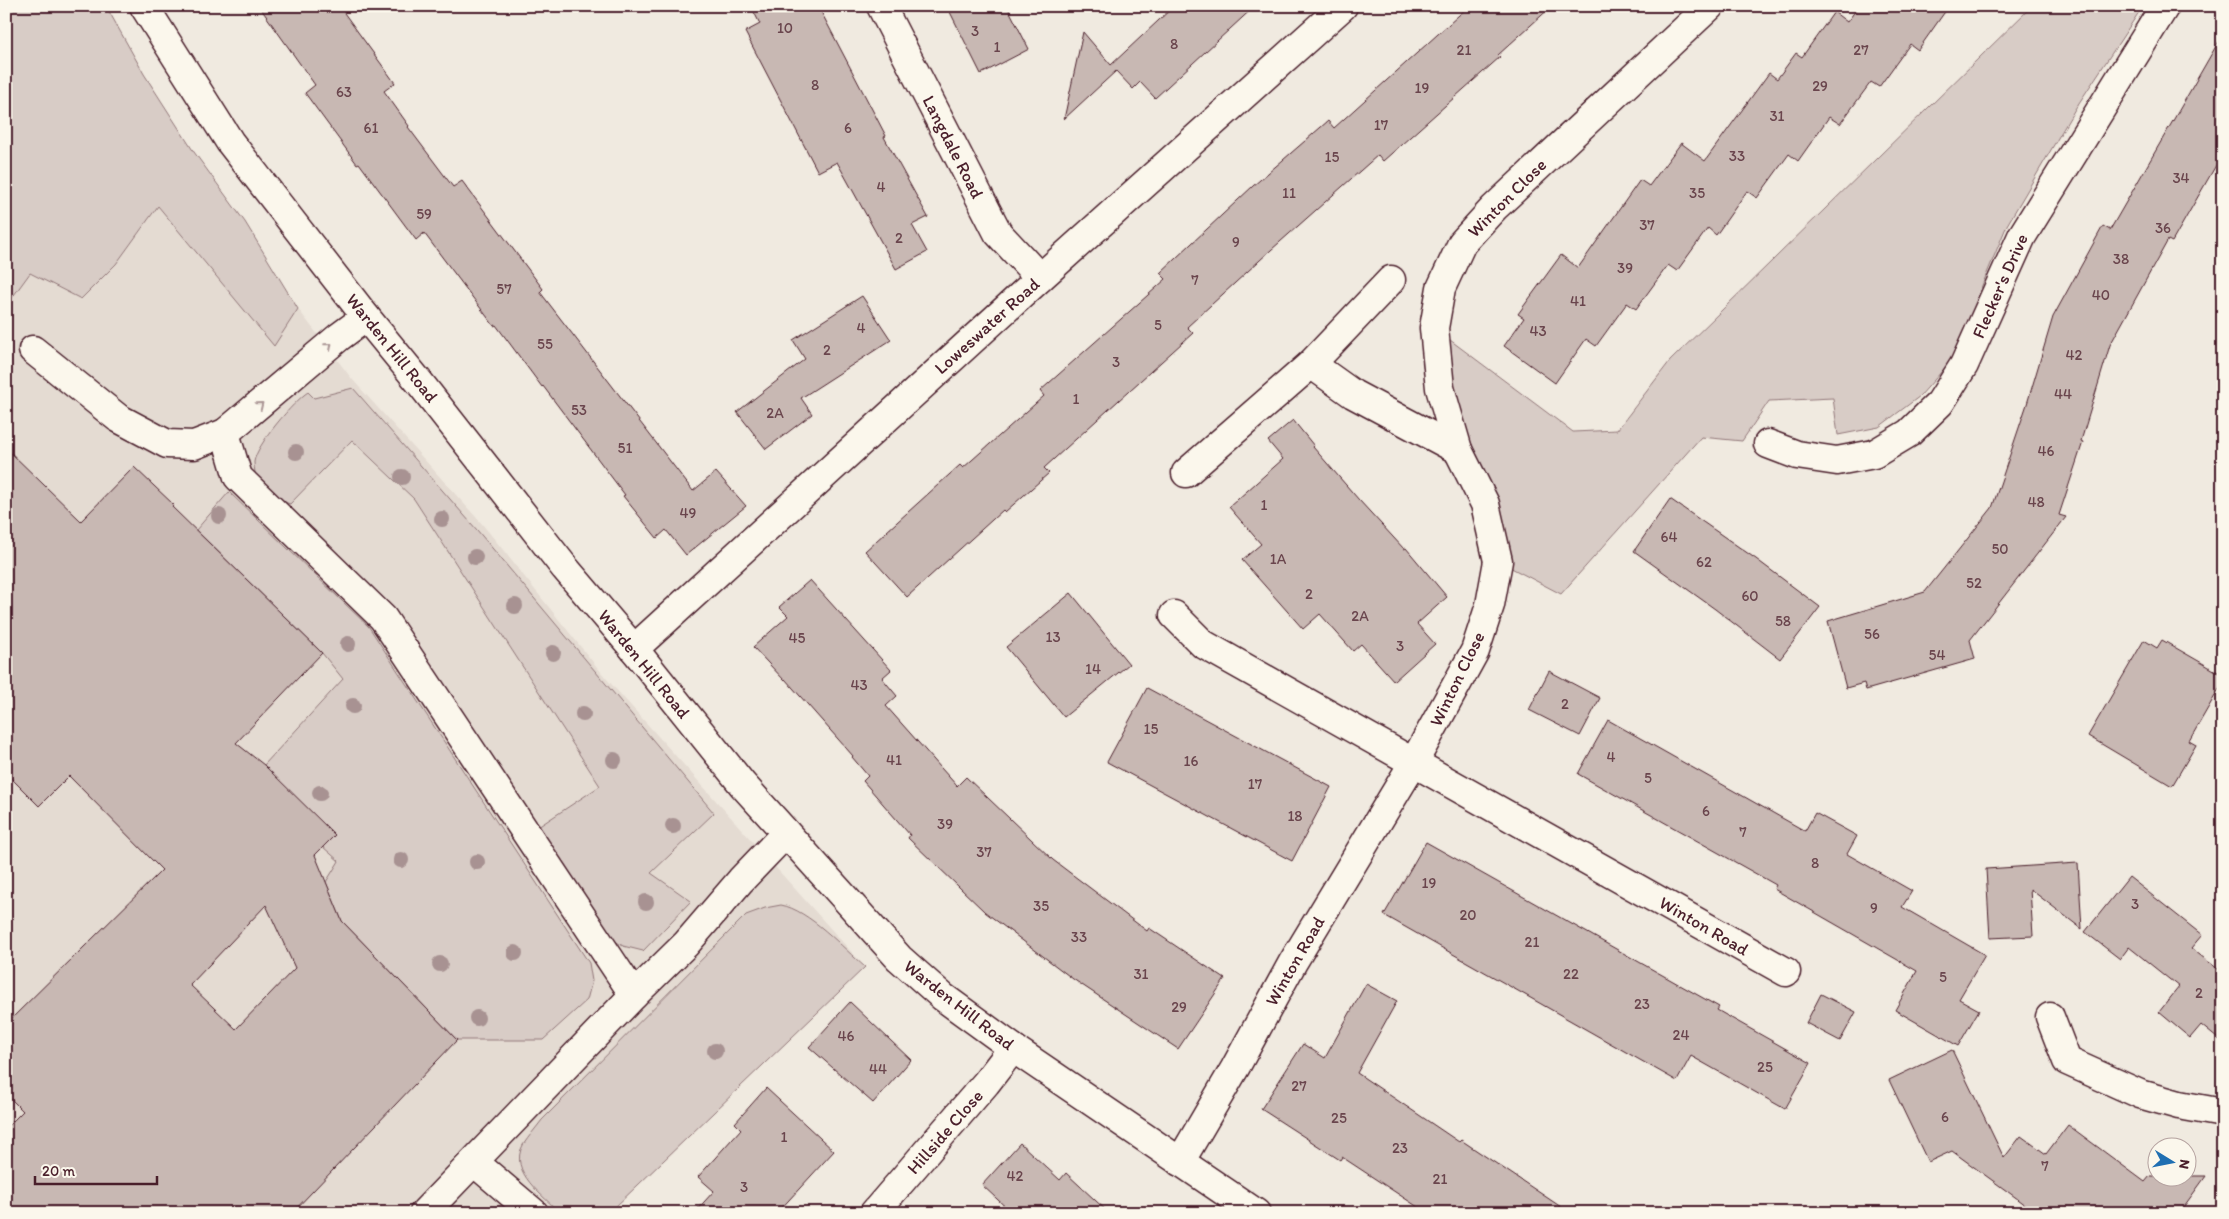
<svg xmlns="http://www.w3.org/2000/svg" width="2229" height="1219" viewBox="0 0 2229 1219" font-family="Itim,sans-serif">
<style>
.built{fill:#e4dbd2}
.green{fill:#d8ccc6;stroke:#917678}
.building{fill:#c8b8b3;stroke:#4a1f2b;fill-rule:evenodd}
.lines{fill:none;stroke-linecap:round;stroke-linejoin:round}
.minor-casing{stroke:#4a1f2b;stroke-width:31}
.minor{stroke:#fbf7ec;stroke-width:28}
.tree{fill:#a89292}
.oneway{stroke:#ab9695}
.labels{text-anchor:middle;stroke-width:5;stroke-linejoin:round;paint-order:stroke}
.number-label{font-size:15px;fill:#6a454d}
.street-label{font-size:18px;fill:#4a1f2b;stroke:#fbf7ec}
</style>
<rect width="100%" height="100%" fill="#f0eae0"/>
<filter id="ink" filterUnits="userSpaceOnUse"><feTurbulence type="fractalNoise" baseFrequency=".02" numOctaves="2"/><feDisplacementMap in="SourceGraphic" scale="10" xChannelSelector="R" yChannelSelector="G"/><feConvolveMatrix kernelMatrix="1 2 1 2 8 2 1 2 1" color-interpolation-filters="sRGB"/></filter>
<g filter="url(#ink)">
<!-- built -->
<path class="built" d="M6,6H106L144,74L194,152L245,222L298,309L352,379L483,525L605,677L865,967L614,1209L618,1213H6Z"/>
<!-- green -->
<g class="green">
<path d="M6,6H106L144,74L194,152L245,222L298,309L274,346L158,206L116,264L81,299L30,273L6,306Z"/>
<path d="M2032,6H2143L2075,109L2007,225L1983,283L1957,354L1920,396L1879,427L1838,435L1833,398L1769,401L1742,441L1701,437L1561,594L1498,561L1434,328L1573,432L1617,430L1670,361Z"/>
<path d="M353,388L477,530L714,813L651,873L691,901L643,951L623,946L607,936L535,829L600,786L414,499L352,440L290,504L270,497L257,485C256,478 254,469 254,462C256,445 294,401 308,392L314,398Z"/>
<path d="M229,492L369,627L589,963L592,981L587,1000L543,1040H457L342,921L326,882L339,861L323,847L264,765L343,679L322,653L196,530Z"/>
<path d="M781,905C809,910 843,948 865,967L613,1209L608,1213H560C544,1196 508,1172 523,1145C529,1136 536,1128 542,1120L746,915L765,908Z"/>
</g>
<!-- building -->
<g class="building">
<path d="M259,6H339L395,83L384,91L409,126L408,127L453,187L462,181L543,289L540,292L693,491L716,472L746,506L686,555L666,530L657,538L623,496L625,495L543,386L542,387L496,325L494,326L424,233L416,240L359,163L357,164L305,93L315,85Z"/>
<path d="M751,6H818L886,136L884,137L928,217L912,225L927,252L896,269L837,162L818,172L745,32L760,24Z"/>
<path d="M947,6H1007L1029,49L981,74Z"/>
<path d="M1174,6H1255L1155,98L1140,82L1133,89L1116,71L1064,119L1083,32L1111,65Z"/>
<path d="M1469,6H1552L1498,55L1500,57L1383,161L1378,155L1271,250L1187,327L1193,333L1044,468L1049,473L1005,512L1003,510L907,597L865,551L960,465L963,468L1044,396L1040,391L1166,279L1160,273L1253,186L1328,121L1334,128Z"/>
<path d="M1859,6H1949L1918,50L1910,44L1879,87L1871,82L1840,124L1829,117L1798,161L1789,154L1757,198L1747,191L1716,235L1708,228L1677,271L1668,265L1636,309L1627,303L1596,346L1586,339L1555,383L1504,346L1524,318L1518,314L1561,255L1578,268L1640,180L1649,186L1681,143L1705,161L1769,73L1777,79L1796,53L1802,57L1834,12L1847,22Z"/>
<path d="M2223,34V153L2172,242L2168,240L2110,345L2081,441L2083,442L2059,515L2066,517L1970,640L1975,659L1866,690L1864,683L1846,688L1828,621L1925,592L1992,508L2027,404L2053,317L2103,226L2110,230Z"/>
<path d="M862,296L891,340L801,398L812,414L766,449L737,412L805,359L793,340Z"/>
<path d="M1293,420L1314,446L1313,447L1359,500L1404,549L1406,548L1447,597L1417,624L1435,644L1394,681L1361,644L1353,651L1320,614L1303,629L1242,560L1261,544L1229,507L1283,459L1268,441Z"/>
<path d="M6,448L81,521L134,467L174,505L172,507L322,653L236,743L264,765L335,835L315,855L342,921L457,1040L292,1213H6V1128L23,1111L6,1094V1024L162,870L69,776L39,806L6,773ZM266,905L295,968L236,1029L190,985Z"/>
<path d="M1670,499L1756,559L1820,607L1780,659L1715,609L1634,551Z"/>
<path d="M810,580L891,670L882,678L897,696L886,706L957,786L966,777L1053,860L1147,931L1149,928L1225,979L1178,1049L1073,979L985,912L908,838L910,835L863,781L868,776L852,757L853,756L785,679L784,680L753,647L788,616L779,607Z"/>
<path d="M1071,593L1129,664L1064,717L1006,647Z"/>
<path d="M2144,640L2157,648L2162,640L2223,675V682L2189,741L2196,745L2172,786L2088,736Z"/>
<path d="M1549,671L1600,698L1580,736L1529,710Z"/>
<path d="M1147,688L1331,787L1292,861L1107,762Z"/>
<path d="M1608,720L1805,831L1815,813L1857,836L1847,854L1912,891L1902,907L1985,955L1959,999L1979,1010L1958,1046L1895,1010L1917,971L1774,889L1776,885L1578,774Z"/>
<path d="M1426,842L1719,1007L1717,1010L1811,1063L1785,1109L1691,1056L1677,1081L1384,915Z"/>
<path d="M2078,863L2082,929L2030,889L2033,936L1990,938L1986,869Z"/>
<path d="M2129,877L2202,935L2191,948L2223,973V1043L2201,1025L2190,1038L2159,1012L2179,987L2129,947L2120,959L2085,932Z"/>
<path d="M1366,984L1397,1001L1357,1073L1459,1142L1461,1140L1570,1213H1427L1342,1157L1340,1160L1261,1109L1303,1044L1325,1058Z"/>
<path d="M1821,994L1856,1012L1840,1041L1806,1023Z"/>
<path d="M850,1002L911,1060L873,1103L809,1047Z"/>
<path d="M1952,1050L2004,1158L2021,1136L2046,1154L2068,1125L2145,1182L2150,1176H2206L2182,1209L2187,1213H2037L1952,1151L1928,1162L1889,1080Z"/>
<path d="M766,1088L834,1151L777,1213H694L714,1191L698,1177L741,1129L735,1123Z"/>
<path d="M1020,1143L1060,1180L1066,1173L1109,1213H1012L982,1185Z"/>
</g>
<g class="lines">
<defs>
<g id="minor">
<path d="M144,6L230,142L366,317L420,383L565,568L634,649L743,785L899,958L943,997L1013,1048L1256,1213"/>
<path d="M881,6L998,233L1040,278"/>
<path d="M33,350L118,418L167,444L194,445L225,433L238,477L383,618L634,995"/>
<path d="M1311,364L1353,394L1458,450"/>
<path d="M225,433L339,337L366,317"/>
<path d="M1768,444L1797,455L1837,461L1874,454L1909,433L1940,403L1964,365L2022,236L2165,6"/>
<path d="M1186,473L1311,364L1391,280"/>
<path d="M1174,615L1203,644L1786,972"/>
<path d="M634,649L1040,278L1343,6"/>
<path d="M2050,1017L2067,1061L2140,1094L2179,1105L2223,1113"/>
<path d="M474,1162L534,1213"/>
<path d="M1180,1162L1235,1068L1293,962L1414,762L1475,651L1490,605L1498,561L1485,504L1458,450L1440,388L1434,328L1441,288L1462,243L1494,208L1710,6"/>
<path d="M424,1213L634,995L686,944L741,880L786,833"/>
<path d="M874,1213L986,1083L1013,1048"/>
</g>
</defs>
<!-- minor casing -->
<use href="#minor" class="minor-casing"/>
<!-- minor -->
<use href="#minor" class="minor"/>
</g>
<!-- trees -->
<g class="tree">
<circle cx="296" cy="452" r="8"/>
<circle cx="402" cy="477" r="8"/>
<circle cx="219" cy="516" r="8"/>
<circle cx="442" cy="519" r="8"/>
<circle cx="475" cy="557" r="8"/>
<circle cx="515" cy="606" r="8"/>
<circle cx="348" cy="644" r="8"/>
<circle cx="553" cy="653" r="8"/>
<circle cx="353" cy="706" r="8"/>
<circle cx="583" cy="714" r="8"/>
<circle cx="614" cy="760" r="8"/>
<circle cx="320" cy="793" r="8"/>
<circle cx="673" cy="826" r="8"/>
<circle cx="401" cy="860" r="8"/>
<circle cx="477" cy="862" r="8"/>
<circle cx="646" cy="902" r="8"/>
<circle cx="515" cy="953" r="8"/>
<circle cx="440" cy="964" r="8"/>
<circle cx="477" cy="1018" r="8"/>
<circle cx="715" cy="1051" r="8"/>
</g>
<!-- one-way arrows -->
<defs><path id="oneway-chevron" d="M-2-3.5L2.5 0L-2 3.5" fill="none" stroke-width="1.6" stroke-linecap="round" stroke-linejoin="round" transform="scale(1.25)"/></defs>
<g class="oneway">
<use href="#oneway-chevron" transform="translate(329 346) rotate(-41)"/>
<use href="#oneway-chevron" transform="translate(260 405) rotate(-39)"/>
</g>
</g>
<g class="labels">
<!-- number labels -->
<g class="number-label">
<text x="785" y="33">10</text>
<text x="975" y="36">3</text>
<text x="1174" y="49">8</text>
<text x="997" y="52">1</text>
<text x="1464" y="55">21</text>
<text x="1861" y="55">27</text>
<text x="815" y="90">8</text>
<text x="1820" y="91">29</text>
<text x="1422" y="93">19</text>
<text x="344" y="97">63</text>
<text x="1777" y="121">31</text>
<text x="1381" y="130">17</text>
<text x="371" y="133">61</text>
<text x="848" y="133">6</text>
<text x="1737" y="161">33</text>
<text x="1332" y="162">15</text>
<text x="2181" y="183">34</text>
<text x="881" y="192">4</text>
<text x="1289" y="198">11</text>
<text x="1697" y="198">35</text>
<text x="424" y="219">59</text>
<text x="1647" y="230">37</text>
<text x="2163" y="233">36</text>
<text x="899" y="243">2</text>
<text x="1236" y="247">9</text>
<text x="2121" y="264">38</text>
<text x="1625" y="273">39</text>
<text x="1195" y="285">7</text>
<text x="504" y="294">57</text>
<text x="2101" y="300">40</text>
<text x="1578" y="306">41</text>
<text x="1158" y="330">5</text>
<text x="861" y="333">4</text>
<text x="1538" y="336">43</text>
<text x="545" y="349">55</text>
<text x="827" y="355">2</text>
<text x="2074" y="360">42</text>
<text x="1116" y="367">3</text>
<text x="2063" y="399">44</text>
<text x="1076" y="404">1</text>
<text x="579" y="415">53</text>
<text x="775" y="418">2A</text>
<text x="625" y="453">51</text>
<text x="2046" y="456">46</text>
<text x="2036" y="507">48</text>
<text x="1264" y="510">1</text>
<text x="688" y="518">49</text>
<text x="1669" y="542">64</text>
<text x="2000" y="554">50</text>
<text x="1278" y="564">1A</text>
<text x="1704" y="567">62</text>
<text x="1974" y="588">52</text>
<text x="1309" y="599">2</text>
<text x="1750" y="601">60</text>
<text x="1360" y="621">2A</text>
<text x="1783" y="626">58</text>
<text x="1872" y="639">56</text>
<text x="1053" y="642">13</text>
<text x="797" y="643">45</text>
<text x="1400" y="651">3</text>
<text x="1937" y="660">54</text>
<text x="1093" y="674">14</text>
<text x="859" y="690">43</text>
<text x="1565" y="709">2</text>
<text x="1151" y="734">15</text>
<text x="1611" y="762">4</text>
<text x="894" y="765">41</text>
<text x="1191" y="766">16</text>
<text x="1648" y="783">5</text>
<text x="1255" y="789">17</text>
<text x="1706" y="816">6</text>
<text x="1295" y="821">18</text>
<text x="945" y="829">39</text>
<text x="1743" y="837">7</text>
<text x="984" y="857">37</text>
<text x="1815" y="868">8</text>
<text x="1429" y="888">19</text>
<text x="2135" y="909">3</text>
<text x="1041" y="911">35</text>
<text x="1874" y="913">9</text>
<text x="1468" y="920">20</text>
<text x="1079" y="942">33</text>
<text x="1532" y="947">21</text>
<text x="1141" y="979">31</text>
<text x="1571" y="979">22</text>
<text x="1943" y="982">5</text>
<text x="2199" y="998">2</text>
<text x="1642" y="1009">23</text>
<text x="1179" y="1012">29</text>
<text x="1681" y="1040">24</text>
<text x="846" y="1041">46</text>
<text x="1765" y="1072">25</text>
<text x="878" y="1074">44</text>
<text x="1299" y="1091">27</text>
<text x="1945" y="1122">6</text>
<text x="1339" y="1123">25</text>
<text x="784" y="1142">1</text>
<text x="1400" y="1153">23</text>
<text x="2045" y="1171">7</text>
<text x="1015" y="1181">42</text>
<text x="1440" y="1184">21</text>
<text x="744" y="1192">3</text>
</g>
<!-- street labels -->
<g class="street-label">
<text transform="translate(953 147) rotate(63)" y="6">Langdale Road</text>
<text transform="translate(1507 198) rotate(-45)" y="6">Winton Close</text>
<text transform="translate(2000 286) rotate(-66)" y="6">Flecker's Drive</text>
<text transform="translate(987 326) rotate(-42)" y="6">Loweswater Road</text>
<text transform="translate(392 348) rotate(51)" y="6">Warden Hill Road</text>
<text transform="translate(644 664) rotate(51)" y="6">Warden Hill Road</text>
<text transform="translate(1457 679) rotate(-64)" y="6">Winton Close</text>
<text transform="translate(1704 926) rotate(30)" y="6">Winton Road</text>
<text transform="translate(1295 961) rotate(-60)" y="6">Winton Road</text>
<text transform="translate(959 1005) rotate(38)" y="6">Warden Hill Road</text>
<text transform="translate(945 1132) rotate(-49)" y="6">Hillside Close</text>
</g>
</g>
<!-- margin -->
<rect width="2229" height="1219" fill="none" stroke="#fbf7ec" stroke-width="25"/>
<rect x="12" y="12" width="2204" height="1194" fill="none" stroke="#4a1f2b" stroke-width="2" filter="url(#ink)"/>
<!-- north arrow -->
<g transform="translate(2172 1162) rotate(100)"><circle r="24" fill="#fbf7ec" stroke="#b4a19f"/>
<path d="M0-4L9 19L0 12L-9 19Z" fill="#1f6fb2"/>
<text y="-8" font-size="14" font-weight="bold" text-anchor="middle" fill="#4a1f2b">N</text>
</g>
<!-- scale -->
<path d="M35 1176v8h122v-8" fill="none" stroke="#4a1f2b" stroke-width="2.5"/>
<text x="42" y="1176" font-size="15" fill="#4a1f2b" stroke="#fbf7ec" stroke-width="4" paint-order="stroke">20 m</text>
</svg>
